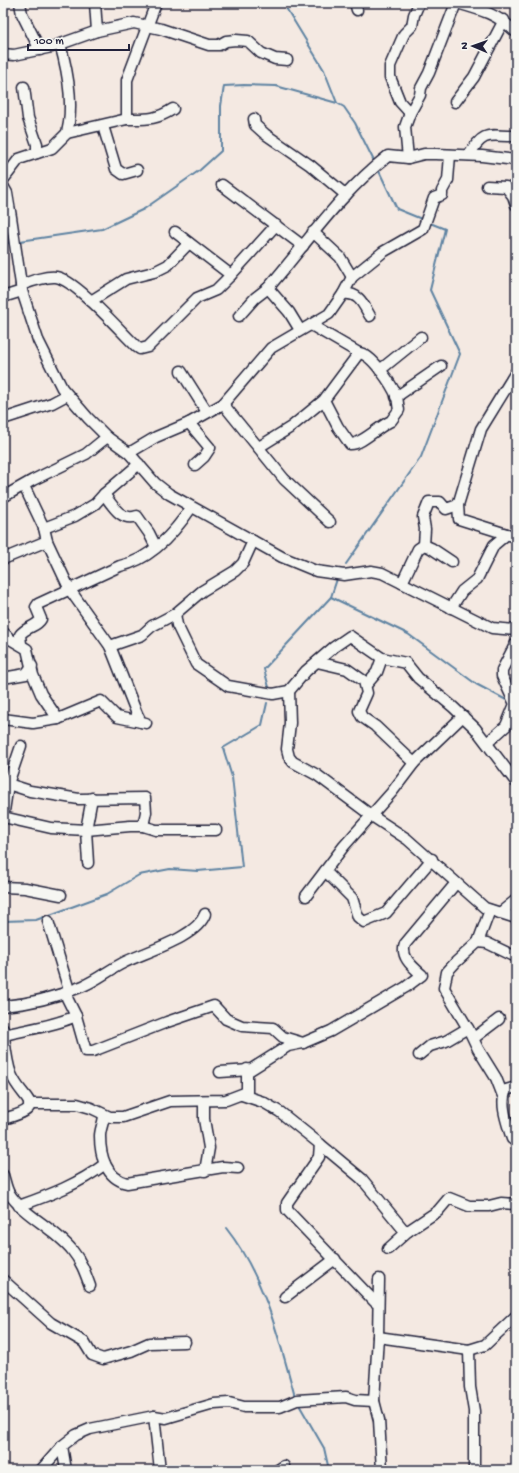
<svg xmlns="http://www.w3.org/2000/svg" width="519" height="1473" viewBox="0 0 519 1473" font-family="'Gochi Hand',sans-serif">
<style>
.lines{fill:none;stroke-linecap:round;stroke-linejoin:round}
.stream{stroke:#5e83a2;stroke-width:2}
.minor-casing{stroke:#22223b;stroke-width:13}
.minor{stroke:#f6f6f2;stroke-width:10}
</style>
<rect width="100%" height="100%" fill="#f4e9e2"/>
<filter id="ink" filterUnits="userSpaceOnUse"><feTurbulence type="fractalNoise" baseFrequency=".025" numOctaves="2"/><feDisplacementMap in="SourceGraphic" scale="8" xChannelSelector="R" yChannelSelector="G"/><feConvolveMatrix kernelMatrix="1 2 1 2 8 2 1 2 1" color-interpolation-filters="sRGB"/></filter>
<g filter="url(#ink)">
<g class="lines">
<!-- stream -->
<g class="stream">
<path d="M283,3L324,70L337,103L344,107L355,123L375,163"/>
<path d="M378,169L397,209L424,220"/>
<path d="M20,241L102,229L144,209L200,170L221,151V106L224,86L244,85L276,86L337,103"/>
<path d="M3,244L8,243"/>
<path d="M346,564L421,457L460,354L430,290L445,229L430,223"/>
<path d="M331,597L408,634L476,684L510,702"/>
<path d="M270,691L264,669L331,597L337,579"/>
<path d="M3,921L36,920L107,894L139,875L170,869L198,871L242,867L232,777L223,748L262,725L267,703"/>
<path d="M226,1228C264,1276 279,1338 295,1397"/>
<path d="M298,1403L324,1448L329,1470"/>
</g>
<defs>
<g id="minor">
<path d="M20,3L22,14L40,50"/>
<path d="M95,3L97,31"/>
<path d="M355,3L357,10"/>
<path d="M457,3C482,10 497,14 516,32"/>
<path d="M60,44C68,72 74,105 67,133"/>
<path d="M3,54L14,55L52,47L97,31L134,23L161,29L209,45H219L226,41L236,40L248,41L261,53L275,59L287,60"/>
<path d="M24,87L28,118L37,144V153"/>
<path d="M455,102L474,77L504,20"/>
<path d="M410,113L400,102L390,77V66L404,34L412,26L414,15L419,3"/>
<path d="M127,119C147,119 156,120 173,109"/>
<path d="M254,119L255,125L265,134L310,165L346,195"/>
<path d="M103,126L116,169L123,174L137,170"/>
<path d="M469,155C485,128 491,137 516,136"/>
<path d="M408,158L405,127L410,113L420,95L421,88L429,73L456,3"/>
<path d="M3,180L19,159L52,148L67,133L127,119V80L156,3"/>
<path d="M222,185L303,246"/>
<path d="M3,186L7,193L11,217L22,291L38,340L62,388L88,418L107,437L129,453L155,483L169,494L282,557L316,571L344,575L371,571L382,573L492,628L516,630"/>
<path d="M487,186L506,187L513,196L516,205"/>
<path d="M175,232L231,275"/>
<path d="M313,232L340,257L352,277"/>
<path d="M21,285C32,281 44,276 56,277C76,280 121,332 137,347L140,349L148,347L197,298L216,290L231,275L276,225"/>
<path d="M343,294C359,292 363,304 370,316"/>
<path d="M3,297L22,291"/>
<path d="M91,301L126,279L154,272L168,265L189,243"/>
<path d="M239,316L255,298L268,288"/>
<path d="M311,325L359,353"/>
<path d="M300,330L289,312L268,288C307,243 340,193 388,156L408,158L424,154H436L482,156L516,160"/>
<path d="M380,370L421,337"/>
<path d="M181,371L207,412"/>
<path d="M516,372L481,429L458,505L459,519L516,537"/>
<path d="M396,397L441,366"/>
<path d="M223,404L284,479L330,522"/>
<path d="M3,419L52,403L67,395"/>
<path d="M189,423L210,448L204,457L195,465"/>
<path d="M259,447L291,427L324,400L359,353C372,354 392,385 397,397C398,401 398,406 399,410L391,421C379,426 361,445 350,444L338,427L324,400"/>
<path d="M129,453L156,437L189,423L223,404L271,348L329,314L343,294L352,277L383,252L423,229L434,198L442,195V191L448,180L450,155"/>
<path d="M24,486L44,528L47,541L70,590L110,646L137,714L141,722L146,723"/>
<path d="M104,494C112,505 121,522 137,516L149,533L156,547"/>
<path d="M3,497L33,480L86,454L107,437"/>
<path d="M44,528L75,516L95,504L104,494L139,464"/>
<path d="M424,545L425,529L423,517L429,502H440L446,509L458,505"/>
<path d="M3,559L47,541"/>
<path d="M402,583L418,549L424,545L431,548L452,562"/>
<path d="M451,608L462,591L477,579L494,545L507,534"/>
<path d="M175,614L177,625L196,664L228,686L273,694L289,691L306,671L334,647L350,636L382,658L406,663L418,678L453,707L475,728L516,782"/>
<path d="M3,632L10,639L27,649L33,675L41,694L58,719"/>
<path d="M21,644L20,635C25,627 37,627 41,619L36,607L38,604L120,566C150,560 175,532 191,508"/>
<path d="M110,646L142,635L152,626L175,614L202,591L235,571L243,563L253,541"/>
<path d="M317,662L347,669L364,681L367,693L359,711L362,717L375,726L414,763"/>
<path d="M3,678L26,674L32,666"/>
<path d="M366,685L377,672L382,658"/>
<path d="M289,691L290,723L287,749L289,757L293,762L317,775L372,816L407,839L485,908L516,918"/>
<path d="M3,719L33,723L58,719L101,701L117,717L141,722"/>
<path d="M487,743L506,726L515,704L502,676V670L516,643"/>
<path d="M3,785L8,784L30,791L79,799L145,798L146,812L143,826"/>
<path d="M3,817L51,828L86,830L130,826H143L156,830H216"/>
<path d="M3,818L8,784L21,746"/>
<path d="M88,863L86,830L92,798"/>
<path d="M325,871L352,898L358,917L364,922L386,913L432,859"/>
<path d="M3,887L25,888L61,895"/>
<path d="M306,896L344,846L392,792L414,763L463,716"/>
<path d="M500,913L516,900"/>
<path d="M48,921L69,990L67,998L76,1016L86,1051H93L167,1022L214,1006L226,1019L242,1026L273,1028L283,1037L303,1043"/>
<path d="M478,942L487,943L516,957"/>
<path d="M3,1006C29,1004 59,996 83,986C97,980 109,970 123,963C144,952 197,938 205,914"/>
<path d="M467,1027L444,988L447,972L456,962L478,942L490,910"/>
<path d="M3,1029C5,1043 6,1061 11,1074C22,1101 51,1106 3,1119"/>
<path d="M4,1035C28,1029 54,1026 76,1016"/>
<path d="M474,1038L499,1019"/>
<path d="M419,1055L430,1046L446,1041L468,1028L478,1049L496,1078L503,1096"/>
<path d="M220,1072L250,1070L288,1046L303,1043L331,1031L406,987L422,975C413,967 400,957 405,944L456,883"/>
<path d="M516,1087L506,1090C499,1104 508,1125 512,1139L516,1141"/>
<path d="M242,1095L263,1102L280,1112L320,1144"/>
<path d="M204,1101V1119L209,1148L205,1171"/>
<path d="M29,1104H77L91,1108L110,1117H123L170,1101L226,1100L247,1092V1069"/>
<path d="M104,1115C104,1122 100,1129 100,1136C100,1156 106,1178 127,1183L223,1167L238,1168"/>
<path d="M3,1175C5,1181 6,1188 9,1193C22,1214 55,1229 72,1250C81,1261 85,1272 90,1286"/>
<path d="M19,1206C50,1195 79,1184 105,1164"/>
<path d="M388,1249L408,1231"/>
<path d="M379,1279L378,1337L374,1401L379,1420L382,1470"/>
<path d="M3,1280L51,1323L84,1342L92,1355L103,1359L131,1351L149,1343L185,1342"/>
<path d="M285,1297L335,1259"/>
<path d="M375,1302L287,1210V1203L319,1157L320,1144L362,1179L403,1229L408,1231L438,1211L449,1198L469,1206H489L501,1203L516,1204"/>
<path d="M378,1337L469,1350L485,1345L516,1316"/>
<path d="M469,1350L470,1387L474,1411V1470"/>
<path d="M154,1416L160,1470"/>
<path d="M62,1446L66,1470"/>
<path d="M41,1470L62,1446L76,1435L90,1429L154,1416L166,1418L214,1404L229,1403L244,1407H280L297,1400L346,1397L355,1400L374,1401"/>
<path d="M278,1470L284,1466"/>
</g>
</defs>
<!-- minor casing -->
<use href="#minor" class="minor-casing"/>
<!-- minor -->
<use href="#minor" class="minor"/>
</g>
</g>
<!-- margin -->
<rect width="519" height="1473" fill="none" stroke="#f6f6f2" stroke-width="16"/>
<rect x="8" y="8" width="503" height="1457" fill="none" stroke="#22223b" stroke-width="1.5" filter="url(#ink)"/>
<!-- north arrow -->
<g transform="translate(473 46) rotate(272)" stroke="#f6f6f2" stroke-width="3" paint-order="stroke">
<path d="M0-3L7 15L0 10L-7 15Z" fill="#22223b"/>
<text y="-6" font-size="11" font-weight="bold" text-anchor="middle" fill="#22223b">N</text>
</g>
<!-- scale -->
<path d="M28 44v6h101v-6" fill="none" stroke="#22223b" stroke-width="2"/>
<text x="34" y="44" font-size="12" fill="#22223b" stroke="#f6f6f2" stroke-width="3" paint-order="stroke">100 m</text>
</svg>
